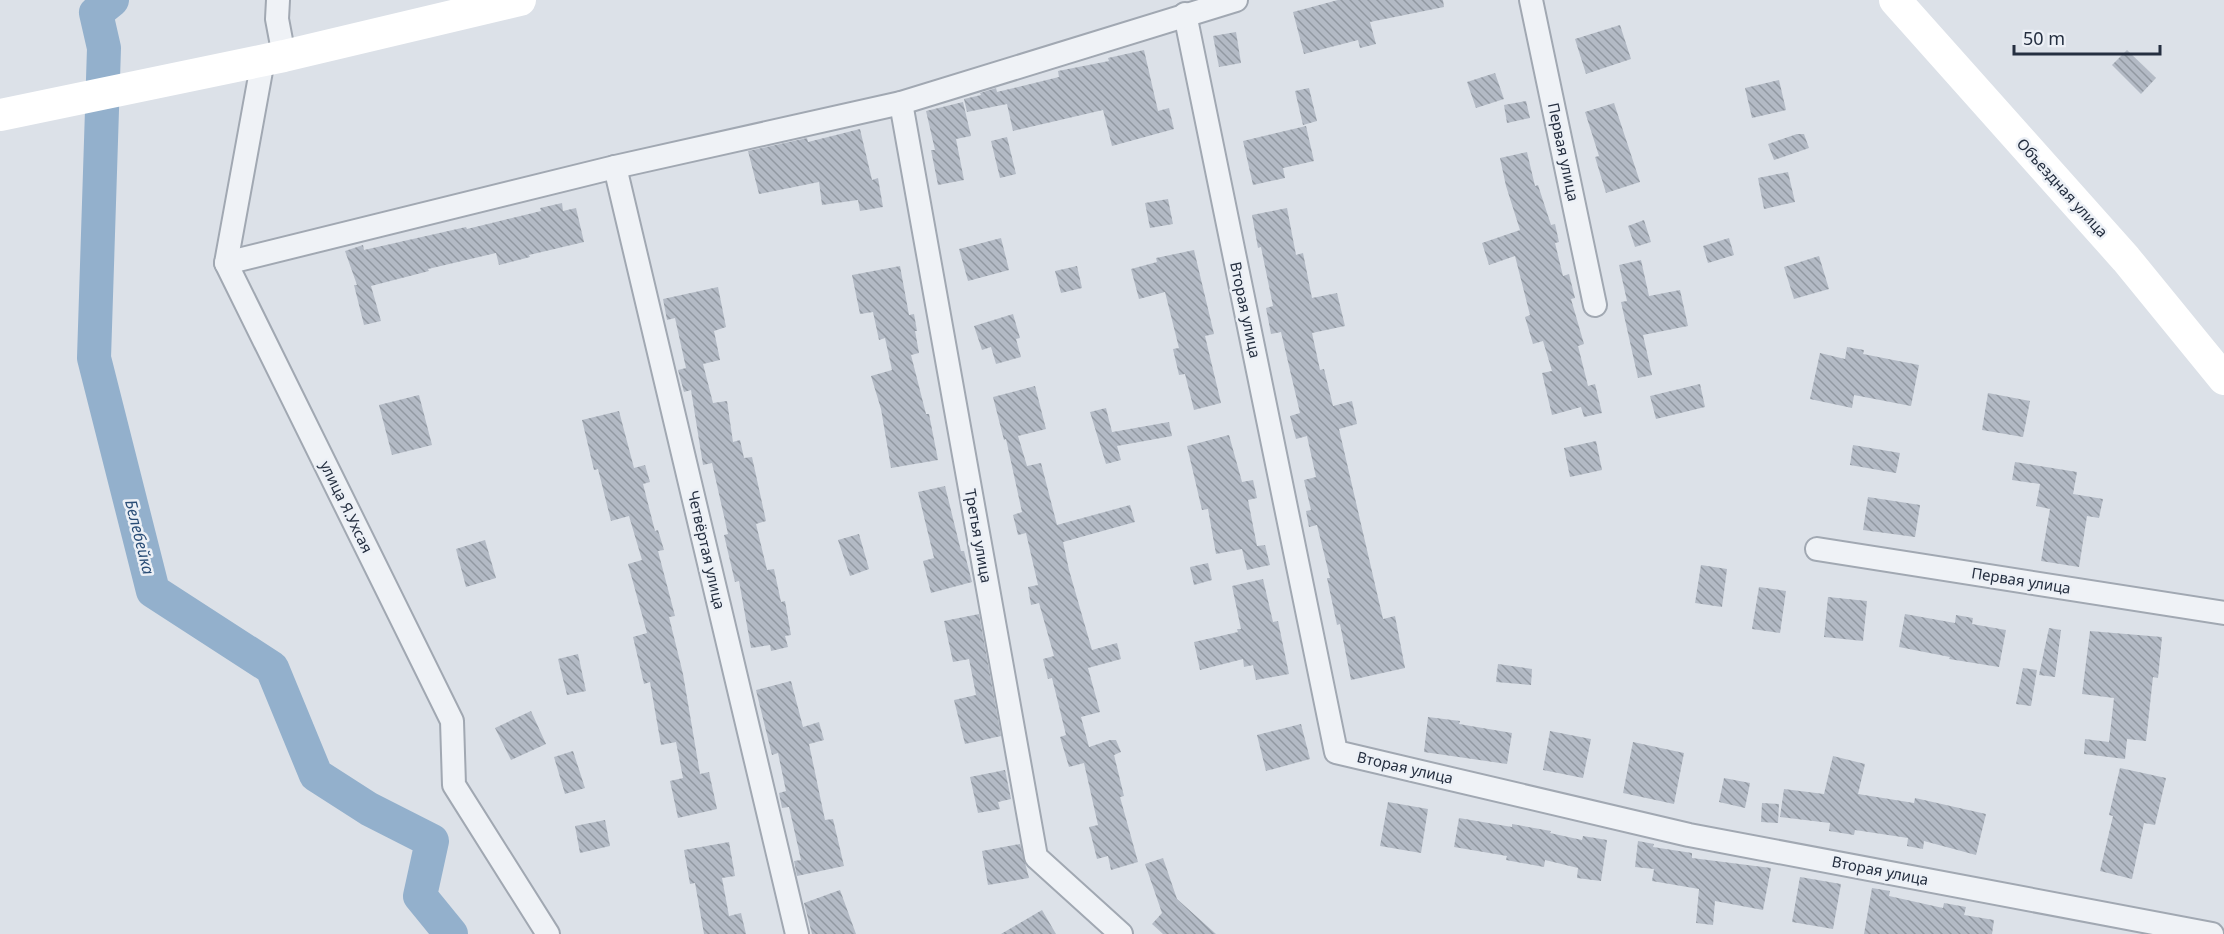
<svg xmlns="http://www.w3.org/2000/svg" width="2224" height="934" viewBox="0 0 2224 934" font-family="'Noto Sans',sans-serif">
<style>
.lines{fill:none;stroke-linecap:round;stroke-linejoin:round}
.river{stroke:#93b0cc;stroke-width:34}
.building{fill:url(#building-back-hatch)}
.minor-casing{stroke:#a1a8b2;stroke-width:26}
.minor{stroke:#eff2f6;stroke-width:22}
.secondary{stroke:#fff;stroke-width:32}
.labels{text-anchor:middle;stroke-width:5;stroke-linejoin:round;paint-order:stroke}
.street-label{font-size:15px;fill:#252f40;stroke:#ecf0f6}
.water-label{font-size:16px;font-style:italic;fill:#2b4e77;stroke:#ecf0f6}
</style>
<defs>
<pattern id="building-back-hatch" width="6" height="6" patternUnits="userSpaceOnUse" patternTransform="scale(1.5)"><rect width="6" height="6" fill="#b3bac5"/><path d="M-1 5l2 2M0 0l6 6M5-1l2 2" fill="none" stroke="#9198a1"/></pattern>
</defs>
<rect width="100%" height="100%" fill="#dce1e8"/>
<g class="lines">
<!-- river -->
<path class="river" d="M112,0L96,13L104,48L94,358L153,591L272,668L316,775L369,809L432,841L420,896L451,934"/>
</g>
<!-- building -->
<g class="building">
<path d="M1338,0H1443L1444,7L1370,22L1376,44L1360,48L1358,40L1304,54L1293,12Z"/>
<path d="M1620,25L1631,59L1586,74L1575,39Z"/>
<path d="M1236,32L1241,63L1219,67L1213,36Z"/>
<path d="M1144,50L1158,111L1169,108L1174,129L1112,146L1103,110L1013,131L1007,104L967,112L964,99L981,95L980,93L996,88L997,92L1059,77L1058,71L1109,61L1108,58Z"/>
<path d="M2127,50L2156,78L2141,94L2112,65Z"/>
<path d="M1495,73L1504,99L1476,108L1467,82Z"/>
<path d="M1779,80L1786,110L1752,118L1745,88Z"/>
<path d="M1309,88L1317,121L1303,125L1295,91Z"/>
<path d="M1526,101L1530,118L1507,123L1504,105Z"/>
<path d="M963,102L971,136L956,139L964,180L938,185L931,150H935L926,111Z"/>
<path d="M1614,103L1640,182L1606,193L1595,157L1599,156L1585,112Z"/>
<path d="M1306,126L1314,161L1283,168L1285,178L1253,185L1243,141Z"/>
<path d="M860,129L872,180L878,178L883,207L860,211L858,200L822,205L819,182L759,194L748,151L807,138L808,142Z"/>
<path d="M1797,134H1804L1809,148L1774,160L1768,144Z"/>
<path d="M1007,137L1016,174L1000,178L991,141Z"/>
<path d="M1527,152L1535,186L1538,185L1551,225L1555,224L1559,242L1555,243L1563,276L1569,274L1575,298L1571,299L1584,344L1578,346L1588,386L1595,384L1602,413L1584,417L1581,407L1552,415L1542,373L1552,371L1543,341L1533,344L1525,317L1530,315L1515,256L1489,265L1482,243L1520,230L1506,186L1500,158Z"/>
<path d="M1788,172L1795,202L1764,209L1758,178Z"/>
<path d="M1168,199L1173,224L1150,228L1145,203Z"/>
<path d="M562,203L563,211L576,208L584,242L529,255L530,257L499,265L496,253L428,269L429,271L371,286L381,321L364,325L354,285H357L345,251L363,245L364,250L466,227L467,229L541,211L540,208Z"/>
<path d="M1287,208L1296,255L1303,253L1312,298L1337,293L1345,326L1312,333L1320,370L1324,369L1333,406L1352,401L1357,424L1339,429L1383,619L1395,616L1405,668L1351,680L1340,624L1337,625L1327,578H1330L1317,525L1309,527L1306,511L1311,510L1304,480L1316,477L1307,436L1296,439L1290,416L1300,413L1281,332L1271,334L1266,308L1273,306L1261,247L1258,248L1252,215Z"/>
<path d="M1644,220L1651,242L1635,247L1628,226Z"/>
<path d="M1001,238L1009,270L968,281L959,249Z"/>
<path d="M1729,238L1734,255L1708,263L1703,246Z"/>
<path d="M1194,250L1214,334L1205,336L1221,403L1194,410L1185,374L1179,375L1173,349L1179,348L1165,292L1139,299L1131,269L1157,262L1156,258Z"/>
<path d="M1819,256L1829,289L1794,299L1784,267Z"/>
<path d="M1641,260L1649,296L1680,290L1688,326L1643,335L1652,375L1638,378L1621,302L1627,301L1619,265Z"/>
<path d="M900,266L909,315L914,314L917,331H915L919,353L911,355L926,414H929L938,460L891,468L881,409L871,376L892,370L885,338L879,340L873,312L860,314L852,275Z"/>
<path d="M1077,266L1082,288L1061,293L1055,271Z"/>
<path d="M718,287L726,327L714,331L720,360L703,364L713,403L727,401L733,442L740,440L744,458L752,457L766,521L756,524L767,570L774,569L781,602L785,601L791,635L785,636L788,647L771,651L770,645L751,648L739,581L735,582L724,535L728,534L712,463L703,465L691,390L684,392L678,370L686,368L675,318L667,320L663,299Z"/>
<path d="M1013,314L1020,338L1016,339L1021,357L996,364L991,347L982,350L974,326Z"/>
<path d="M1847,347L1864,350L1863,354L1919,365L1911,406L1854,395L1852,408L1810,399L1820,353L1845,359Z"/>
<path d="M1700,384L1705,407L1656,419L1650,396Z"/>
<path d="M1035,386L1046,429L1018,436L1027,466L1041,463L1057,525L1130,505L1135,522L1063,542L1069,570L1092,650L1117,643L1121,659L1088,668L1100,712L1081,717L1089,747L1110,740H1116L1121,752L1114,755L1124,796L1120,797L1138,862L1111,870L1108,856L1097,859L1089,827L1098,825L1084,763L1069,767L1060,737L1066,735L1052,678L1048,679L1043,659L1054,656L1039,603L1031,605L1028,587L1038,585L1026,533L1018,535L1013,515L1022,512L1006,439L1004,440L993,397Z"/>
<path d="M1988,393L2030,401L2023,437L1982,430Z"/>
<path d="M419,395L432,445L392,455L379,405Z"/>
<path d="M1106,408L1112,432L1107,433L1169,422L1172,436L1117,446L1121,460L1106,464L1090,412Z"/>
<path d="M619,411L634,468L645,465L650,482L643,484L655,531L658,530L664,550L658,551L675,616L669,617L683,674L700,774L709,772L717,809L678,818L670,781L683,778L676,742L661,745L650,682L644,684L633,637L647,633L628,564L642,560L629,516L611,521L598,469L594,470L582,420Z"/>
<path d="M1229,435L1242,482L1253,480L1257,498L1248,500L1257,546L1265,545L1270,565L1247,570L1242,549L1216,554L1208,509L1202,510L1187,446Z"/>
<path d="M1596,441L1602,470L1570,477L1564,448Z"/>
<path d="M1853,445L1900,453L1896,473L1850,465Z"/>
<path d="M2015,462L2077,472L2073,494L2103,499L2099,518L2087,516L2079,567L2041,561L2050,509L2036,506L2040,484L2012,480Z"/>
<path d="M945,486L961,551H964L972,582L931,593L923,561L934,558L918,492Z"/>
<path d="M1868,497L1920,505L1915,537L1863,530Z"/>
<path d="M859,534L869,569L850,576L838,540Z"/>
<path d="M485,540L496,578L466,587L456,549Z"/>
<path d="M1208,563L1212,580L1194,585L1190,567Z"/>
<path d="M1701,565L1727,569L1722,607L1695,603Z"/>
<path d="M1263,579L1273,622L1278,621L1289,674L1256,680L1253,665L1244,667L1243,659L1200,670L1194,642L1238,632L1237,629H1241L1232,586Z"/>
<path d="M1759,587L1786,591L1780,633L1752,629Z"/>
<path d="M1828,597L1867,601L1863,641L1824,637Z"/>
<path d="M979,614L1001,736L965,744L954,700L976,695L969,659L953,662L944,621Z"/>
<path d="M1905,614L1955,623L1956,615L1973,618L1972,624L2006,630L1999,667L1949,659L1950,657L1899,647Z"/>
<path d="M2049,628L2061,630L2055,677L2039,675Z"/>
<path d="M2090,631L2162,637L2158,678L2153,677L2146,741L2127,739L2125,759L2084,754L2085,739L2109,742L2114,698L2082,694Z"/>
<path d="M578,654L586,691L567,695L558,659Z"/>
<path d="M1498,664L1532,669L1531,685L1496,682Z"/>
<path d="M2023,668L2037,670L2031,706L2016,704Z"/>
<path d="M791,681L803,727L819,722L824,740L809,744L825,820L833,819L844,866L797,876L794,861L801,860L789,807L782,808L779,793L786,791L778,753L772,755L756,690Z"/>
<path d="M531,711L546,744L511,760L495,728Z"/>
<path d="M1428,717L1460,721L1459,724L1512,733L1507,764L1424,752Z"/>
<path d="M1301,724L1310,759L1266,771L1257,735Z"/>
<path d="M1550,731L1591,739L1583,778L1543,770Z"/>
<path d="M1633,742L1684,753L1674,804L1623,793Z"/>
<path d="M573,751L585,788L565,794L554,757Z"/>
<path d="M1833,756L1865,764L1858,794L1914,803L1915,798L1986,814L1976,855L1924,841L1923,849L1907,846L1908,838L1855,830L1854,835L1829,831L1830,823L1780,817L1784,789L1824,794Z"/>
<path d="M2120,768L2166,778L2155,825L2144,823L2132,879L2100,871L2113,816L2109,815Z"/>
<path d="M1005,770L1011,799L998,802L1000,809L978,813L970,777Z"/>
<path d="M1724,778L1750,783L1745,808L1719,802Z"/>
<path d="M1388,802L1428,809L1421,853L1380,846Z"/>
<path d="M1762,803L1779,804L1778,823L1761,822Z"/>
<path d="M1459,818L1512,827V824L1551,831L1550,833L1582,840L1583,836L1607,840L1601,881L1577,878L1578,868L1545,860L1544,867L1506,860L1507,856L1454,847Z"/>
<path d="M605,820L610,846L580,853L575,826Z"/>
<path d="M1638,841L1654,844L1653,847L1692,853V858L1771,868L1763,910L1715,901L1713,925L1696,923L1699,889L1652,881L1654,869L1635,867Z"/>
<path d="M729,842L735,876L722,878L729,916L741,913L746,934H704L695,883L690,884L684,850Z"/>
<path d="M1020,844L1029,878L988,885L982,851Z"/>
<path d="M1163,858L1177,899L1216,934H1163L1152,924L1162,913L1145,864Z"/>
<path d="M1800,877L1841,884L1833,929L1792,922Z"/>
<path d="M1872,888L1890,891L1889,896L1943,908L1944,903L1966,907L1964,915L1994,920L1992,934H1864Z"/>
<path d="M840,890L856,934H812L804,903Z"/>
<path d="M1042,910L1056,934H1001Z"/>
</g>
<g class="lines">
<defs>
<g id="minor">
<path d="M278,0L277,19L284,56"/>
<path d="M1531,0L1595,305"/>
<path d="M1185,14L1336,752L1689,835L2212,934"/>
<path d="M263,60L226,263L452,721L454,785L548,934"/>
<path d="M901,103L1036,857L1121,934"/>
<path d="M615,167L797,934"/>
<path d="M226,263L615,167L901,103L1236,0"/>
<path d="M1817,549L2224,613"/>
</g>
</defs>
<!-- minor casing -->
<use href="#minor" class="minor-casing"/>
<!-- minor -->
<use href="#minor" class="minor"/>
<!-- secondary -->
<g class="secondary">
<path d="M1895,0L2126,259L2224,379"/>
<path d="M0,115L284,56L520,0"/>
</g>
</g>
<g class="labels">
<!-- street labels -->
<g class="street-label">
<text transform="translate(1563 152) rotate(78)" y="5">Первая улица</text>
<text transform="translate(2062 188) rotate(48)" y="5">Объездная улица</text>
<text transform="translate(1245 310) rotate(78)" y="5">Вторая улица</text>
<text transform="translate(346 507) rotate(64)" y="5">улица Я.Ухсая</text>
<text transform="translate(978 536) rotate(80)" y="5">Третья улица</text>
<text transform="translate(706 550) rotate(77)" y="5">Четвёртая улица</text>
<text transform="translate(2021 581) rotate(9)" y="5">Первая улица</text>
<text transform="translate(1405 768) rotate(13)" y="5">Вторая улица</text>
<text transform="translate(1880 871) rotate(11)" y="5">Вторая улица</text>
</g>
<!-- water labels -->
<g class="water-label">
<text transform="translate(140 537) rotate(76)" y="6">Белебейка</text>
</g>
</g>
<!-- scale -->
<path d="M2014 45v9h146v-9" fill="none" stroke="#252f40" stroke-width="3"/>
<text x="2023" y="45" font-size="18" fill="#252f40" stroke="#ecf0f6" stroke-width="4.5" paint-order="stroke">50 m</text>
</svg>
